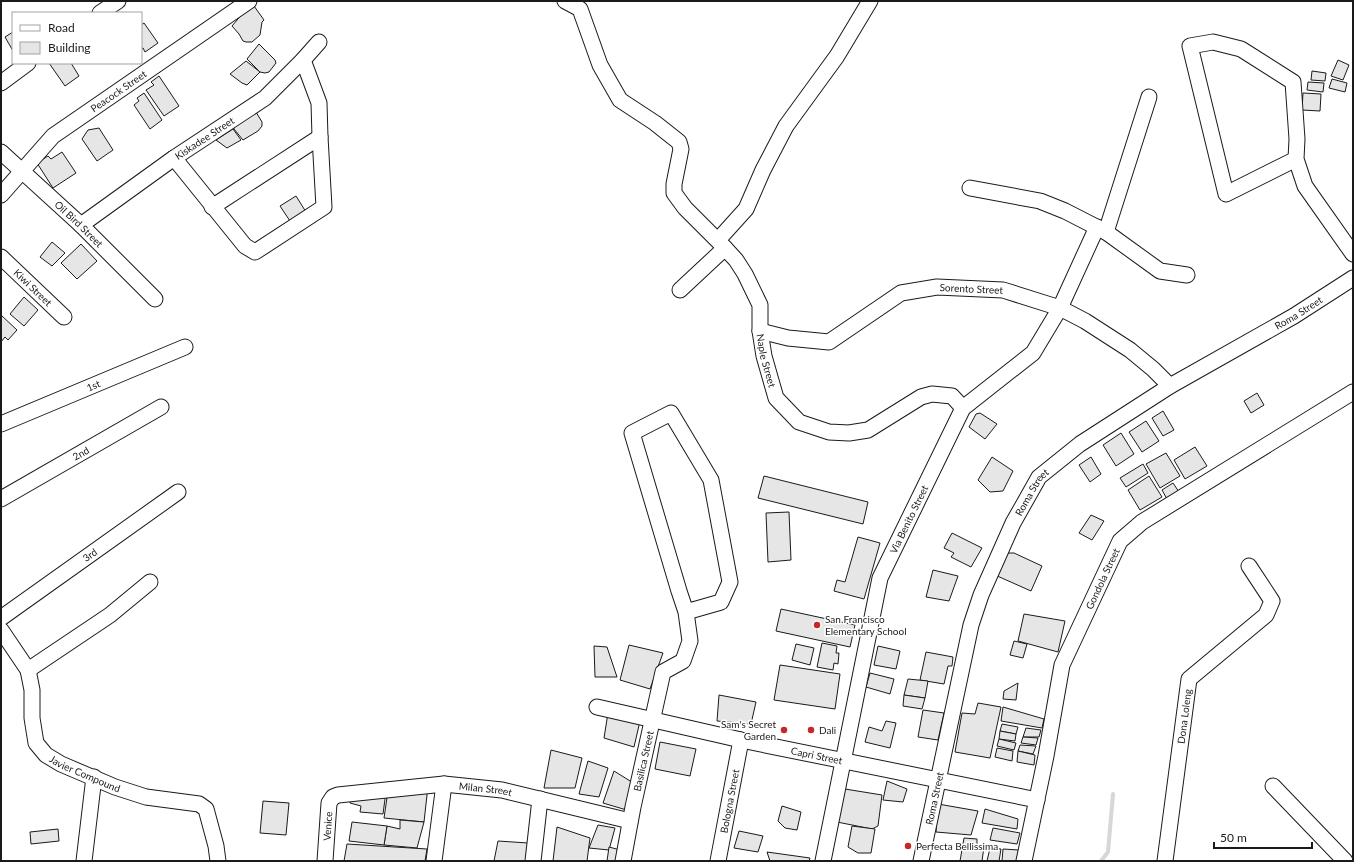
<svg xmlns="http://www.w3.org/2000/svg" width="1354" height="862" viewBox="0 0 1354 862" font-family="Lato,sans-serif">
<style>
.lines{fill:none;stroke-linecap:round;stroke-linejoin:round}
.stream{stroke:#d7d7d7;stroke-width:4}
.building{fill:#e6e6e6;stroke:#1a1a1a}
.minor-casing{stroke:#1a1a1a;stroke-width:17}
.minor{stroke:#fff;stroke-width:15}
.poi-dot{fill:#c62828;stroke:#fff;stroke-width:1.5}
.labels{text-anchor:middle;stroke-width:3;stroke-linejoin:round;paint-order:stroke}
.street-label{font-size:10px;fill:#1a1a1a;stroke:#fff}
.poi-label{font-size:10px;fill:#1a1a1a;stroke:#fff;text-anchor:start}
</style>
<rect width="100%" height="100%" fill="#fff"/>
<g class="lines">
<!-- stream -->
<path class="stream" d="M1101,861L1108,852L1113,794"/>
</g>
<!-- building -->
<g class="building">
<path d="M254,6L264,20L262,22L260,35L252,42H246L243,41L239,34L232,26L243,13Z"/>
<path d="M144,23L158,43L145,52L143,48L141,49V25Z"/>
<path d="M13,32V51L5,37Z"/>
<path d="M259,44L275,60L276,63L269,72L265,73L260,72L247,59Z"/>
<path d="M1338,60L1349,65L1343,80L1331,76Z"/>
<path d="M246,61L260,72L247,85L242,83L230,74Z"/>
<path d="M49,63H71L79,76L65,86Z"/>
<path d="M1312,71L1326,73L1325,81L1311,80Z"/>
<path d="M159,76L179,106L164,116L146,90L154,85L151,82Z"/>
<path d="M1332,79L1347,83L1345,92L1329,88Z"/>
<path d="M1308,82L1324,83L1323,92L1307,90Z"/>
<path d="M144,93L162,120L150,129L134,105L139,101L137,98Z"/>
<path d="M1303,93L1321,94L1320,111L1302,110Z"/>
<path d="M256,112L262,122V126L258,131L243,140L234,129L233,123Z"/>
<path d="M99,128L113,150L97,161L82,139L88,130Z"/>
<path d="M233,129L241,140L227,148L216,140Z"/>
<path d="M62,152L76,173L53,188L37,163L48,156L51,159Z"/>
<path d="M296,196L306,212L290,221L280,206Z"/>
<path d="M52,242L65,253L52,266L40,257Z"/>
<path d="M81,244L97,261L77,279L61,263Z"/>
<path d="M24,297L38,310L24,326L10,314Z"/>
<path d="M1,315L17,330L8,340L5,337L1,342Z"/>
<path d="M1257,393L1264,405L1251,413L1244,401Z"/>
<path d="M1163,411L1174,430L1163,436L1152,418Z"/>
<path d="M980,413L997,424L985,439L969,427L976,414Z"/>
<path d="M1146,421L1159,441L1142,452L1129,432Z"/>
<path d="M1121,433L1134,454L1116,466L1103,445Z"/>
<path d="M1195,447L1207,466L1185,479L1174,460Z"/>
<path d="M1166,453L1180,476L1160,488L1146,464Z"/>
<path d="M992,457L1013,471L1003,491L990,492L978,480Z"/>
<path d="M1091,457L1101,474L1090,482L1079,465Z"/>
<path d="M1143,464L1148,473L1126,487L1120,478Z"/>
<path d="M764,476L868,502L863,524L758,498Z"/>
<path d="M1149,476L1162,497L1140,510L1128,490Z"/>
<path d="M1173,483L1179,492L1167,499L1162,490Z"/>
<path d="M789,512L791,560L768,562L766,513Z"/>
<path d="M1091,515L1104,521L1092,540L1079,533Z"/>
<path d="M952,533L982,548L971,567L951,557L954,553L944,548Z"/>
<path d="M858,537L880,543L864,599L834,591L837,580L845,582Z"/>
<path d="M1004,553H1014L1042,566L1031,591L995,575Z"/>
<path d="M933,570L958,576L949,601L926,597Z"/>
<path d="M781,609L855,625L850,647L776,631Z"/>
<path d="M1024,614L1065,621L1058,652L1018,641Z"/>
<path d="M1014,641L1027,644L1023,658L1010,655Z"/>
<path d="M822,643L837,646L836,653H839L838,664L834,663L833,670L817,667Z"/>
<path d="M796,644L814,648L810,665L792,660Z"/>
<path d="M629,645L663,653L650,689L620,680Z"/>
<path d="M594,646L607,647L617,677H595Z"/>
<path d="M878,646L900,651L896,669L874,665Z"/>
<path d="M926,652L953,657L952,666H948L944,684L920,680Z"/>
<path d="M780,665L840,674L835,709L774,700Z"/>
<path d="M870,673L894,679L890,694L866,687Z"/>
<path d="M908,679L928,681L925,698L904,695Z"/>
<path d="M1018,683L1016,700L1003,699L1004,691Z"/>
<path d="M719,695L756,702L751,724L717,721Z"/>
<path d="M904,695L925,698L922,709L903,706Z"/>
<path d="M978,703L1001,707L990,758L955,752L962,713L975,714Z"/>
<path d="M1003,707L1044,719L1042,728L1001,721Z"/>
<path d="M923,710L944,713L938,740L918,737Z"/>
<path d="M608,713L640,721L634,747L604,738Z"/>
<path d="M886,721L896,723L890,748L865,742L869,727L882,731Z"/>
<path d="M1002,724L1018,727L1016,734L1000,731Z"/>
<path d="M1026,728L1041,730L1039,737H1023Z"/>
<path d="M1000,731L1016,734L1015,741L999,739Z"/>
<path d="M1023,737L1038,738L1036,745L1021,743Z"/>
<path d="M999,739L1016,743L1014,750L997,746Z"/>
<path d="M660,742L696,749L690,776L655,769Z"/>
<path d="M1020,745L1036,746L1033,754L1018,751Z"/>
<path d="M997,748L1013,751L1012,761L995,757Z"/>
<path d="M551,750L582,758L575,788H544Z"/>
<path d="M1018,751L1035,755L1034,765L1017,762Z"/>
<path d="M588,761L608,768L599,797L579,794Z"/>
<path d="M614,771L635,784L630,811L603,803Z"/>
<path d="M887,781L907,789L903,802L883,800Z"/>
<path d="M387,784L383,814L360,812L361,806L350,803L352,786Z"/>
<path d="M389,784L428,786L424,822L384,818Z"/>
<path d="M845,789L882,795L878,826L872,829L837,822Z"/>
<path d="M263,801L289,803L286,835L260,833Z"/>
<path d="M938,804L978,811L971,835L936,832Z"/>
<path d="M782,806L801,812L797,830L785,828L778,821Z"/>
<path d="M985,809L1018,819L1017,829L982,823Z"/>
<path d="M400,820L424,822L417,848L384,845L387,826L400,829Z"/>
<path d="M352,822L387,826L384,845L349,841Z"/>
<path d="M598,825L615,828L609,850L589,848Z"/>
<path d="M852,826L875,829L871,853H858L848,847Z"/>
<path d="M557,827L590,838L587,861H553Z"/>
<path d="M993,828L1020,833L1017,844L990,840Z"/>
<path d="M58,829L59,841L31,844L30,832Z"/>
<path d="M739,831L763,836L758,852L734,848Z"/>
<path d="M964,838L977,839V847H984L982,861H960Z"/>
<path d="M498,841L528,843L527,861H494Z"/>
<path d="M347,844L427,849L425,861H344Z"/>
<path d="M609,847L624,851L621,861H607Z"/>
<path d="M990,848L1001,849L999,861H987Z"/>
<path d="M1003,849L1019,850L1016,861H1002Z"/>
<path d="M767,852L810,858L809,861H770Z"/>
</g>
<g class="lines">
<defs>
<g id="minor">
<path id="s1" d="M565,1L580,9L600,65L620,100L655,123L679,142L681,149L674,184V193L685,208L725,248L736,260L745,274L760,305V331L764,356L776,398L799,422L829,432L849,433L868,430L921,397L932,394L952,396L963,408"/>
<path d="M100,13L118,1"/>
<path d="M1,83L28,63"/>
<path id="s2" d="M1,152L81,225L155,299"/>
<path d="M174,158L245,246L255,252L324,207L320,137L319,103L303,60"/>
<path d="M1296,159L1226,194L1190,46L1213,42L1241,49L1293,82L1297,139L1296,159L1305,186L1353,254"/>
<path d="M970,188L1040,201L1065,211L1106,232L1160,271L1187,275"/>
<path id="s3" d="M1,195L53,136L249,1"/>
<path d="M212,207L320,137"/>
<path id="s4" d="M81,225L174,158L265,98L303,60L319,42"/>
<path d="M1106,232L1149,97"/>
<path d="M718,240L746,209L763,170L786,126L837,56L870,1"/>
<path id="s5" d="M1,257L64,317"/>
<path d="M680,290L725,248"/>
<path id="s6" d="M760,331L788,338L829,342L901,293L937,287L1003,290L1060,308L1085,321L1130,350L1153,369L1170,386"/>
<path id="s7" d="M1,424L185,347"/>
<path id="s8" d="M1,499L161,407"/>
<path id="s9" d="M1,618L178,492"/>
<path id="s10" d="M1,630L28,670L32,690V718L36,743L46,755L61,764L115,787L146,797L199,804L206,809L216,846L218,861"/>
<path d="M28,670L110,615L150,582"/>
<path id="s11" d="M597,707L741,740L1037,800"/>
<path d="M1273,786L1345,861"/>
<path d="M84,861L94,777"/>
<path id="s12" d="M325,861L329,803L333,797L338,795L444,784L502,790L630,821"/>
<path d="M434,861L444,784"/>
<path d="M533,861L540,799"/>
<path id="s13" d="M623,861L633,807L663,672L683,661L690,641L686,612L679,591L632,433L671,413L711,480L730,582L721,602L686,612"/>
<path id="s14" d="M718,861L741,740"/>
<path id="s15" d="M823,861L880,578L963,408L1033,353L1060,308L1097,227"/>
<path id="s16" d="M921,861L971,625L981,595L1013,523L1039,477L1080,444L1170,386L1294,316L1353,278"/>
<path id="s17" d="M1024,861L1046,756L1062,665L1120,541L1142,522L1353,392"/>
<path id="s18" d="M1165,861L1189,679L1266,615L1272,601L1249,566"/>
</g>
</defs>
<!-- minor casing -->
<use href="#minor" class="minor-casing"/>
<!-- minor -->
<use href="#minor" class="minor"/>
</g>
<!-- markers -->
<g class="poi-dot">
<circle cx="817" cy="625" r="4"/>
<circle cx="784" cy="730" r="4"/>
<circle cx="811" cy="730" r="4"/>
<circle cx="908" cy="846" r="4"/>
</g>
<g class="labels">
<!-- street labels -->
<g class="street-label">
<text dy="4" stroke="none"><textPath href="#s3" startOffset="158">Peacock Street</textPath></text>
<text dy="4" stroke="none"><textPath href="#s4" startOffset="151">Kiskadee Street</textPath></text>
<text dy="4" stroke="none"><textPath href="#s2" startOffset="106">Oil Bird Street</textPath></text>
<text dy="4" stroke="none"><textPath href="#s5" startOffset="44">Kiwi Street</textPath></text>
<text dy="4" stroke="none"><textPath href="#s6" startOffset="228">Sorento Street</textPath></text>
<text dy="4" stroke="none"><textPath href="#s16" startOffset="712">Roma Street</textPath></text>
<text dy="4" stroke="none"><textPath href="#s1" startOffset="440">Naple Street</textPath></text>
<text dy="4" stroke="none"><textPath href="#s7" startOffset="100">1st</textPath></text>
<text dy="4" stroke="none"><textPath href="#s8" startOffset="92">2nd</textPath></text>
<text dy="4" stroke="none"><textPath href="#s16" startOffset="388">Roma Street</textPath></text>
<text dy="4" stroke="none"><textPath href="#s15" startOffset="354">Via Benito Street</textPath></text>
<text dy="4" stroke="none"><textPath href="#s9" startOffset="109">3rd</textPath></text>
<text dy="4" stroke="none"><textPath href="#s17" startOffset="295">Gondola Street</textPath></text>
<text dy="4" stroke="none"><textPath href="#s18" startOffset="146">Dona Loleng</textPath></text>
<text dy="4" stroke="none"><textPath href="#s11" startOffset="225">Capri Street</textPath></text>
<text dy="4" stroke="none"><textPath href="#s13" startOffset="102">Basilica Street</textPath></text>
<text dy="4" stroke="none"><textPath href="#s10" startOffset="181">Javier Compound</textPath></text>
<text dy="4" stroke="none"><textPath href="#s12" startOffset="219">Milan Street</textPath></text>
<text dy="4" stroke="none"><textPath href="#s16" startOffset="64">Roma Street</textPath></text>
<text dy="4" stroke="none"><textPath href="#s14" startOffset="61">Bologna Street</textPath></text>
<text dy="4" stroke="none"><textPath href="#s12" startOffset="35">Venice</textPath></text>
</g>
<!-- poi labels -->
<g class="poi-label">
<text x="825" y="623">San Francisco<tspan x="825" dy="12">Elementary School</tspan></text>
<text x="776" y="728" text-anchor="end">Sam's Secret<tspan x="776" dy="12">Garden</tspan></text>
<text x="819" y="734">Dali</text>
<text x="916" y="850">Perfecta Bellissima</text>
</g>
</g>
<!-- border -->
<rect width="1354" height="862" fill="none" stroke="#1a1a1a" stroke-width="4"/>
<!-- legend -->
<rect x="12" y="12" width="130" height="52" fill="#ffffff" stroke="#a3a3a3"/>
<rect x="20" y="25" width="20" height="6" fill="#ffffff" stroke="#a3a3a3"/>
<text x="48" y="32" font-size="12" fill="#1a1a1a">Road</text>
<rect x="20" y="42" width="20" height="12" fill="#e6e6e6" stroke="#a3a3a3"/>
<text x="48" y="52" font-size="12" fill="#1a1a1a">Building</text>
<!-- scale -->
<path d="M1214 842v6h98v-6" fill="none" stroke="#1a1a1a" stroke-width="2"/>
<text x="1220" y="842" font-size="12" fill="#1a1a1a" stroke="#ffffff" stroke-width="3" paint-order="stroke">50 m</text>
</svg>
